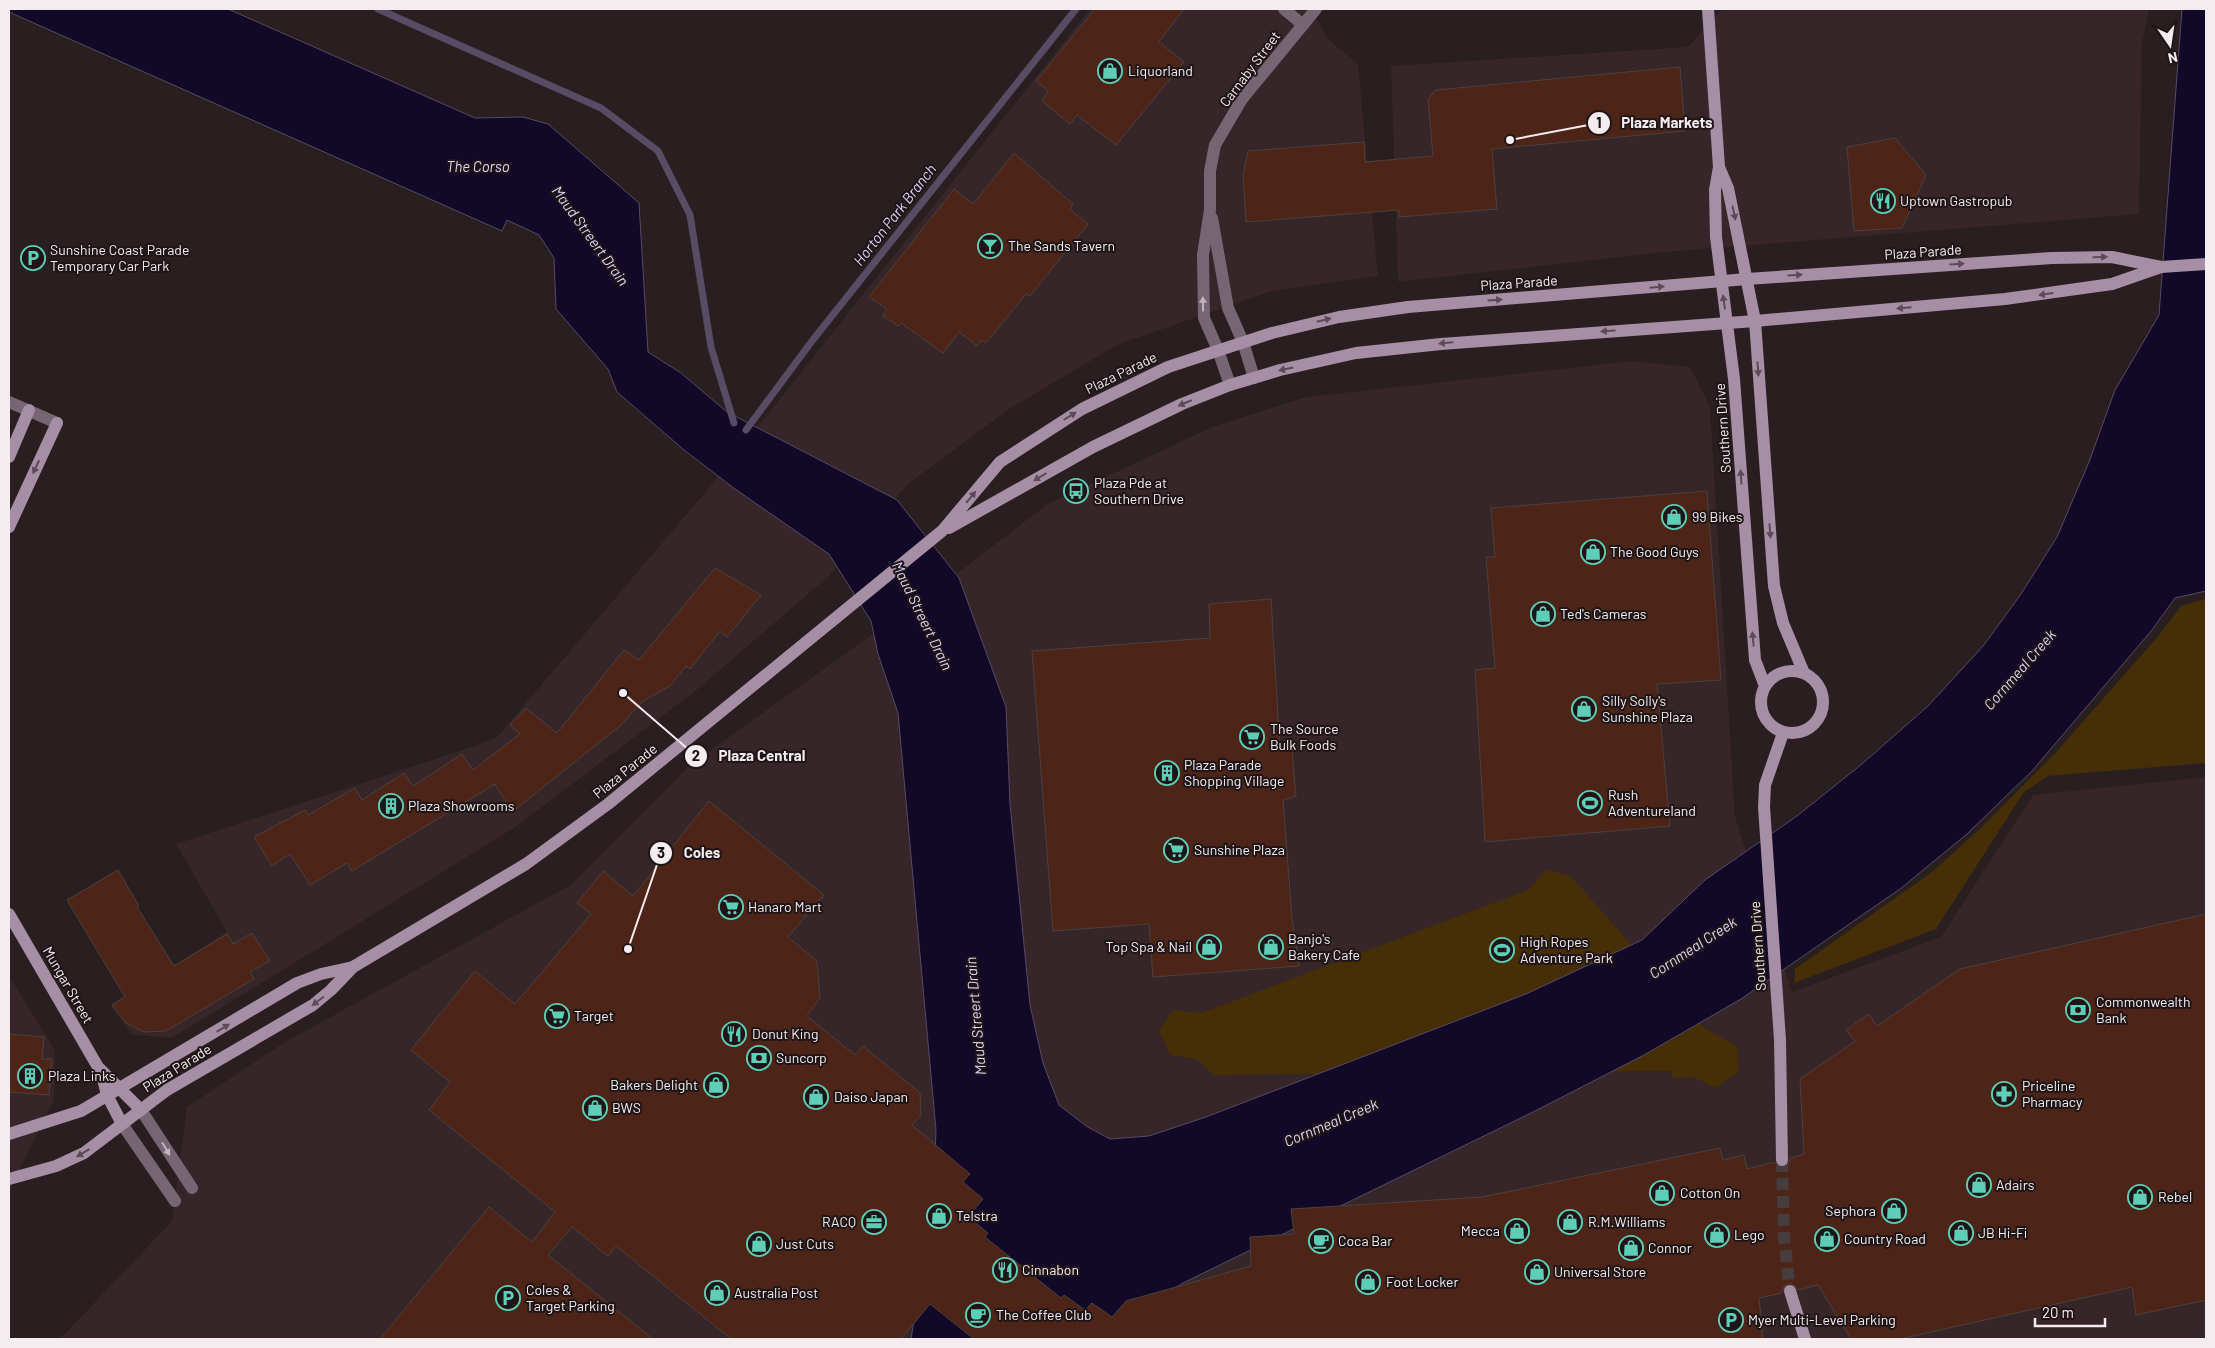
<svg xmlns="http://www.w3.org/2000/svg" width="2215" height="1348" viewBox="0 0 2215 1348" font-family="Barlow,sans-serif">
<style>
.built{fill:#362529}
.green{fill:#462e07}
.water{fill:#120828;stroke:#564c63}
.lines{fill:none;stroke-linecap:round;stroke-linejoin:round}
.stream{stroke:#564c63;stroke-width:7}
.building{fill:#4c2518;stroke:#4d413d}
.secondary-tunnel{stroke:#473d3f;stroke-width:12;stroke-dasharray:12 6;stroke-linecap:butt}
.street{stroke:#766674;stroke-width:12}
.secondary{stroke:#a68ea4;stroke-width:12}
.oneway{fill:#5c4b56}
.oneway2{fill:#c2b6bd}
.labels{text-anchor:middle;stroke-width:4;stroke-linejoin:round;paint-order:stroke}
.street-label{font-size:14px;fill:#f4ecee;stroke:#1f1517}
.poi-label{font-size:14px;fill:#f4ecee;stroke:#1f1517;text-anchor:start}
.water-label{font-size:15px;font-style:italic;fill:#dbd4fc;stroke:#1f1517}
.leader{fill:none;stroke:#f4ecee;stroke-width:2}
.callout-dot{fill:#f4ecee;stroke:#1f1517;stroke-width:2}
.mark-label{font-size:15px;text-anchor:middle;font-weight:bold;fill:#111}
.callout-label{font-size:15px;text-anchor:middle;font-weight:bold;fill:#f4ecee;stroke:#1f1517;stroke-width:4;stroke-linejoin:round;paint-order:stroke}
</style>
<rect width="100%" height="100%" fill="#291e20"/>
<!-- built -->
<g class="built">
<path d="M1090,9H1311L1329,40L1358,64L1378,276L1272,291L1119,344L1012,407L908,484L829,576L698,689L514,828L172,1038L132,1035L110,1005L227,932L176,844L472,747L497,737L708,489Z"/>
<path d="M1722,9H2149L2142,43L2139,214L1665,252L1398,282L1391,66L1688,47Z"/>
<path d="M1632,361L1690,367L1710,407L1735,817L1792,992L1941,937L2033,795L2206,777V1339H60L172,1221L187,1107L285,1042L572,884L689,766L967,566L1046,505L1212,427L1306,397Z"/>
<path d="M9,976L55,1050L54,1100L9,1192Z"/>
</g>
<!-- green -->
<g class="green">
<path d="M2206,599V763L2048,776L2024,792L1936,929L1794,983L1795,969L1932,872L1981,828L2059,749L2159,635L2181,606Z"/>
<path d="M1546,870L1571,876L1704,1028L1737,1046L1739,1072L1716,1088L1694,1077L1673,1078L1672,1071L1213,1075L1197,1059L1170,1055L1159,1030L1173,1010L1201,1013L1528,890Z"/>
</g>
<!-- water -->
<path class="water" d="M9,9H228L475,118L523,117L548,124L639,203L648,352L681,373L727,412L897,500L959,578L1006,707L1010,804L1030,1005L1043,1063L1059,1105L1086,1126L1110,1139L1149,1136L1206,1117L1526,994L1642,940L1705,880L1797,816L1862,764L1928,706L1984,645L2021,594L2057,537L2089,462L2115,390L2159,315L2182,9H2206V591L2175,598L2152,630L2032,771L1967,834L1900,889L1741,999L1644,1055L1535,1111L1183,1283L1096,1339H911L933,1207L936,1130L898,713L878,654L871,621L829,554L735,489L684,450L617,392L608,369L556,309L554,258L539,235L507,220L502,231L9,12Z"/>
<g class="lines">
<!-- stream -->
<g class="stream">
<path d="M378,9L601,108L658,151L690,215L711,347L734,423"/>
<path d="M746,430L812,341L1076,9"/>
</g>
</g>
<!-- building -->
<g class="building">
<path d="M1095,9H1184L1159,42L1184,62L1116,145L1077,115L1070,124L1042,101L1048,91L1036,81Z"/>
<path d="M1680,67L1685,131L1492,149L1497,209L1399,217V210L1246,222L1243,175L1248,151L1364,142L1365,162L1433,156L1428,99L1436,90Z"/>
<path d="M1895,138L1926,175L1902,228L1854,231L1847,147Z"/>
<path d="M1014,153L1073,204L1070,209L1088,224L1030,296L1026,294L986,343L982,340L977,346L959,332L943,353L901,323L898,326L883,316L887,309L869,297L954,189L973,204Z"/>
<path d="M1707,491L1721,680L1657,684L1670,826L1485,842L1475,670L1495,668L1486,557H1495L1491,508Z"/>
<path d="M715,568L761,595L727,637L720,631L690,669L686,666L670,686L643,701L620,726L512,812L495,784L352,871L347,863L310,885L290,854L272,866L254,837L305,810L308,815L355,788L362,800L404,773L413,786L462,754L473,770L520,734L510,725L526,708L557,733L624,650L639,660Z"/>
<path d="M1271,599L1280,750L1292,751L1296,796L1283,800L1292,918L1299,966L1153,977L1149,924L1053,931L1032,651L1210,638L1209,604Z"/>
<path d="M709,801L824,895L788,937L817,961L820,998L807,1016L855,1055L863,1046L920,1093L921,1115L912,1125L970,1174L963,1182L983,1199L968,1217L988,1233L985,1237L1061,1298L1064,1295L1085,1310L1092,1303L1112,1317L1126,1301L1251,1266L1250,1237L1294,1234L1291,1209L1482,1197L1720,1148L1723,1160L1744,1155L1747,1169L1774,1162L1779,1167H1786L1789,1163L1790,1158L1804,1154L1800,1079L1855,1041L1846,1030L1869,1014L1877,1026L1960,969L2206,914V1300L2136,1315L2132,1287L1900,1339H1851L1818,1285L1798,1290L1791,1283L1784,1286L1782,1293L1759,1298L1763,1339H974L930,1304L901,1339H731L616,1246L608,1256L572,1227L548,1255L653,1339H380L489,1207L532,1242L555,1212L429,1110L450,1082L411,1050L475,971L515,1004L591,914L577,903L603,871L633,896Z"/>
<path d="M118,870L139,906L137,907L174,966L227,934L233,944L252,933L270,961L250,972L254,979L166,1031L144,1032L126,1023L112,1005L125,997L67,900Z"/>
<path d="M9,1034L44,1037L42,1059H52L49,1095L9,1092Z"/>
</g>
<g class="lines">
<!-- secondary-tunnel -->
<path class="secondary-tunnel" d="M1782,1160L1784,1236L1790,1291"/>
<!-- street -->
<g class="street">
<path d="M1284,9L1303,25"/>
<path d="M1212,218L1228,308L1243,342L1254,378"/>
<path d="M1230,385L1218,350L1204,318L1203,255L1210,210V171L1215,145L1242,99L1316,9"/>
<path d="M9,402L57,423"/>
<path d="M141,1110L192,1188"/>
<path d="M122,1124L175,1201"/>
</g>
<!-- secondary -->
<g class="secondary">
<path d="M1708,9L1719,167L1715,190L1716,237L1734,379L1755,660L1765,686"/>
<path d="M1719,167L1728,188L1755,321L1774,586L1783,623L1804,673"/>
<path d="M9,457L29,410"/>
<path d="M9,527L57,423"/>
<path d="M949,528L1093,447L1182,404L1230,385L1280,370L1356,353L1441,344L1755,321L2005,299L2112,284L2161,267L2206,264"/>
<circle cx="1792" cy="702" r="31"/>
<path d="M9,914L98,1067L141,1110"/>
<path d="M101,1071L107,1095L122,1124"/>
<path d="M9,1134L81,1111L297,983L321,974L353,967"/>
<path d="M1782,1160L1780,1040L1764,807L1765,785L1783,733"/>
<path d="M9,1179L56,1166L84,1153L167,1090L313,1005L331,990L353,967L526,864L608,804L942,531L1000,462L1082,409L1168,367L1272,333L1339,317L1408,307L1747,279L2052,258L2112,257L2161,267"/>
<path d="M1790,1291L1805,1339"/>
</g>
</g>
<!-- one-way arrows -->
<defs><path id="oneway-solid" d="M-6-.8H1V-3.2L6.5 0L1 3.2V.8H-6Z" transform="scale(1.25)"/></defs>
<g class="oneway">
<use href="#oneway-solid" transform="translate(1734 213) rotate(78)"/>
<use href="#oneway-solid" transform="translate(2100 257) rotate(-1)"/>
<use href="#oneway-solid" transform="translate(1957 264) rotate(-4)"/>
<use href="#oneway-solid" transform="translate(1795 275) rotate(-4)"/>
<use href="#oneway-solid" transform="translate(1657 287) rotate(-5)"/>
<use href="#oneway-solid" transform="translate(2046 294) rotate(172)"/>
<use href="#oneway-solid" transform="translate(1495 300) rotate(-4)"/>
<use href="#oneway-solid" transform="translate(1724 302) rotate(-98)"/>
<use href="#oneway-solid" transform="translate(1904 308) rotate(175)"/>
<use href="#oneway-solid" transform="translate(1324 320) rotate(-14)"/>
<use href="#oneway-solid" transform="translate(1608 331) rotate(176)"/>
<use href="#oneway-solid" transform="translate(1446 343) rotate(175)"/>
<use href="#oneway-solid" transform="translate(1286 369) rotate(168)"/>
<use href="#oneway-solid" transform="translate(1758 369) rotate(86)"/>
<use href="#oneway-solid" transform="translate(1185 403) rotate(157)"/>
<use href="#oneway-solid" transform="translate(1070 416) rotate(-32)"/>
<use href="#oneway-solid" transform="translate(36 467) rotate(115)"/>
<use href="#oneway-solid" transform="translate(1040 477) rotate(149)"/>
<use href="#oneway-solid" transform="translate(1741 477) rotate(-94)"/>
<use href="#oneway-solid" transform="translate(971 497) rotate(-50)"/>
<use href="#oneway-solid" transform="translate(1770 531) rotate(86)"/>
<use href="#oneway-solid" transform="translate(1753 639) rotate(-95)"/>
<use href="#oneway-solid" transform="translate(318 1001) rotate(143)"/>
<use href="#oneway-solid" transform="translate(223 1028) rotate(-31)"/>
<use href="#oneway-solid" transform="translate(83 1153) rotate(149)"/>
</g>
<g class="oneway2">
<use href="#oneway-solid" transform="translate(1203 304) rotate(-91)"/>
<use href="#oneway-solid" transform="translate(166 1149) rotate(59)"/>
</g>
<!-- icons -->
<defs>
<symbol id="shop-ring" viewBox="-11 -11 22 22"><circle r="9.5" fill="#1f1517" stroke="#5eceb7" stroke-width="1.5"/><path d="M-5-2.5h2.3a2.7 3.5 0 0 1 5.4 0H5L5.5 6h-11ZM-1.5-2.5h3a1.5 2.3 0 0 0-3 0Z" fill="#5eceb7"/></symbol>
<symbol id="restaurant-ring" viewBox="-11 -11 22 22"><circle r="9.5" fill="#1f1517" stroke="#5eceb7" stroke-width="1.5"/><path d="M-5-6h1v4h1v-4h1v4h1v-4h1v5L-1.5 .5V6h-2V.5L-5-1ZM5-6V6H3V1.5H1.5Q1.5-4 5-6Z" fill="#5eceb7"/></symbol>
<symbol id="bar-ring" viewBox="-11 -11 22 22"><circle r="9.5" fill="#1f1517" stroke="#5eceb7" stroke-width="1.5"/><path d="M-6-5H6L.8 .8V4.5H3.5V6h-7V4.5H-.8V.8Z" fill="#5eceb7"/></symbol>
<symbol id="parking-ring" viewBox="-11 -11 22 22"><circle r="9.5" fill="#1f1517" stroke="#5eceb7" stroke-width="1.5"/><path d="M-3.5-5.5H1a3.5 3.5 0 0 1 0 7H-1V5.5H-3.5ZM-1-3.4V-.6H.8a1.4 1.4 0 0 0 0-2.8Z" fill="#5eceb7"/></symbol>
<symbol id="bus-ring" viewBox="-11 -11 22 22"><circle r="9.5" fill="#1f1517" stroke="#5eceb7" stroke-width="1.5"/><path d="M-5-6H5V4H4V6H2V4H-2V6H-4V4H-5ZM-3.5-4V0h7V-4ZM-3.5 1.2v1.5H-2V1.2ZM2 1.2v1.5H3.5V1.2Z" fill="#5eceb7"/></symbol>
<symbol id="supermarket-ring" viewBox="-11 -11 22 22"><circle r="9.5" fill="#1f1517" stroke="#5eceb7" stroke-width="1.5"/><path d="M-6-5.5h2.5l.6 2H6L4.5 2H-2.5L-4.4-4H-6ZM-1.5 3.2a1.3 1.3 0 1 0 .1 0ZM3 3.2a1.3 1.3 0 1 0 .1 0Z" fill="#5eceb7"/></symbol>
<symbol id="building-ring" viewBox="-11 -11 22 22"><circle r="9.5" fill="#1f1517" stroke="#5eceb7" stroke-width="1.5"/><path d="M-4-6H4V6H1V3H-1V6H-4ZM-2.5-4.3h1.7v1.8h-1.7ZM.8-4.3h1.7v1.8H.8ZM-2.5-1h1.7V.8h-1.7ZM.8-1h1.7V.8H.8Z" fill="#5eceb7"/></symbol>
<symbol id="stadium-ring" viewBox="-11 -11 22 22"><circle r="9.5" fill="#1f1517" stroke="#5eceb7" stroke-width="1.5"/><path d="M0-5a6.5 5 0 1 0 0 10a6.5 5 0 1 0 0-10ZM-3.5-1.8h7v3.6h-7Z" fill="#5eceb7"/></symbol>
<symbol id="bank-ring" viewBox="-11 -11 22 22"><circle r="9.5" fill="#1f1517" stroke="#5eceb7" stroke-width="1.5"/><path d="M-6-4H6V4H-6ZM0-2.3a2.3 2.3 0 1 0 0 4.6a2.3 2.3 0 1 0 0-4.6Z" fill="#5eceb7"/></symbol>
<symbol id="pharmacy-ring" viewBox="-11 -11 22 22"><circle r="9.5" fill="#1f1517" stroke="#5eceb7" stroke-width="1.5"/><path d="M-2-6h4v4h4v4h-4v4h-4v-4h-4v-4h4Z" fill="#5eceb7"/></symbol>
<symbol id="office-ring" viewBox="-11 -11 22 22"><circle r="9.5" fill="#1f1517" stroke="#5eceb7" stroke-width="1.5"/><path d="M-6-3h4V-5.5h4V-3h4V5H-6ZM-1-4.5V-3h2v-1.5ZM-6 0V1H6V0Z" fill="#5eceb7"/></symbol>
<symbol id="cafe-ring" viewBox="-11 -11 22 22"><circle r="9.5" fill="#1f1517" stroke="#5eceb7" stroke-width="1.5"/><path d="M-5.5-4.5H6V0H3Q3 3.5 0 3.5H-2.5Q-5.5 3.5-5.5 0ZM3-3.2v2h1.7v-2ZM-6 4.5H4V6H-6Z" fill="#5eceb7"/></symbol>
</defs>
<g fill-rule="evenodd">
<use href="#shop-ring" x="1096" y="57" width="28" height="28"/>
<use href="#restaurant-ring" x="1869" y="187" width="28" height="28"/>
<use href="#bar-ring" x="976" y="232" width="28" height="28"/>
<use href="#parking-ring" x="19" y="244" width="28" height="28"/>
<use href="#bus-ring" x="1062" y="477" width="28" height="28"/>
<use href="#shop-ring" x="1660" y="503" width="28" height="28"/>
<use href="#shop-ring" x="1579" y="538" width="28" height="28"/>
<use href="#shop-ring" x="1529" y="600" width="28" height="28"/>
<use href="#shop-ring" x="1570" y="695" width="28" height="28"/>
<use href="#supermarket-ring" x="1238" y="723" width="28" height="28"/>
<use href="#building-ring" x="1153" y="759" width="28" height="28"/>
<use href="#stadium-ring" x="1576" y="789" width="28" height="28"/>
<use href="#building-ring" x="377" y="792" width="28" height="28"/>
<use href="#supermarket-ring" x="1162" y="836" width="28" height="28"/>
<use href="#supermarket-ring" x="717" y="893" width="28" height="28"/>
<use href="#shop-ring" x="1195" y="933" width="28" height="28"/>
<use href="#shop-ring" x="1257" y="933" width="28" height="28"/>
<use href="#stadium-ring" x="1488" y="936" width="28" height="28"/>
<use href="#bank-ring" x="2064" y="996" width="28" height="28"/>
<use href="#supermarket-ring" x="543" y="1002" width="28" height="28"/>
<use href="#restaurant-ring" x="720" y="1020" width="28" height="28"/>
<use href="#bank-ring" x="745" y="1044" width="28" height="28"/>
<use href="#building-ring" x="16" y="1062" width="28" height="28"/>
<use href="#shop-ring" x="702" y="1071" width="28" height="28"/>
<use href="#pharmacy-ring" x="1990" y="1080" width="28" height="28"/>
<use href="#shop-ring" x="802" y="1083" width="28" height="28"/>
<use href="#shop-ring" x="581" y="1094" width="28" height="28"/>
<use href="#shop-ring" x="1965" y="1171" width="28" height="28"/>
<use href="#shop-ring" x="1648" y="1179" width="28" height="28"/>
<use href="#shop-ring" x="2126" y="1183" width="28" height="28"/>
<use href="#shop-ring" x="1880" y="1197" width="28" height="28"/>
<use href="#shop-ring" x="925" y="1202" width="28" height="28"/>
<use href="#office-ring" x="860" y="1208" width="28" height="28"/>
<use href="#shop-ring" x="1556" y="1208" width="28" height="28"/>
<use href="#shop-ring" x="1503" y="1217" width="28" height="28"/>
<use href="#shop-ring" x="1947" y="1219" width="28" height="28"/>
<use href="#shop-ring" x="1703" y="1221" width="28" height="28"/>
<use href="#shop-ring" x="1813" y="1225" width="28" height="28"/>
<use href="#cafe-ring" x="1307" y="1227" width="28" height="28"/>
<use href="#shop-ring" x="745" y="1230" width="28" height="28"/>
<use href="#shop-ring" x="1617" y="1234" width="28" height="28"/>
<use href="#restaurant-ring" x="991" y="1256" width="28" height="28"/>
<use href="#shop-ring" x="1523" y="1258" width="28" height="28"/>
<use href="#shop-ring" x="1354" y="1268" width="28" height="28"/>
<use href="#shop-ring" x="703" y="1279" width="28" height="28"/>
<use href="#parking-ring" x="494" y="1284" width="28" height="28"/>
<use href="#cafe-ring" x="964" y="1301" width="28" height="28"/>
<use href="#parking-ring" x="1717" y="1306" width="28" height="28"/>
</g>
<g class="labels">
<!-- street labels -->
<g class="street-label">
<text transform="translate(1250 69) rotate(-53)" y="5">Carnaby Street</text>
<text transform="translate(1923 252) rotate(-4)" y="5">Plaza Parade</text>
<text transform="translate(1519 283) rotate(-4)" y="5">Plaza Parade</text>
<text transform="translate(1121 373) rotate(-26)" y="5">Plaza Parade</text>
<text transform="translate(1723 428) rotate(-94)" y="5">Southern Drive</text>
<text transform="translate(625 771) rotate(-39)" y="5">Plaza Parade</text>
<text transform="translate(1758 946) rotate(-94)" y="5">Southern Drive</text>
<text transform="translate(68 985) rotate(60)" y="5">Mungar Street</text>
<text transform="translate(177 1068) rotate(-32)" y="5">Plaza Parade</text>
</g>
<!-- poi labels -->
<g class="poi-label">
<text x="1128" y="76">Liquorland</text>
<text x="1900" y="206">Uptown Gastropub</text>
<text x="1008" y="251">The Sands Tavern</text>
<text x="50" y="255">Sunshine Coast Parade<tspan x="50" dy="16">Temporary Car Park</tspan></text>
<text x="1094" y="488">Plaza Pde at<tspan x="1094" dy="16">Southern Drive</tspan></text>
<text x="1692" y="522">99 Bikes</text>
<text x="1610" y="557">The Good Guys</text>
<text x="1560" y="619">Ted's Cameras</text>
<text x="1602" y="706">Silly Solly's<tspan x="1602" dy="16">Sunshine Plaza</tspan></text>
<text x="1270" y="734">The Source<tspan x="1270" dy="16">Bulk Foods</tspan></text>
<text x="1184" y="770">Plaza Parade<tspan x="1184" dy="16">Shopping Village</tspan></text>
<text x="1608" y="800">Rush<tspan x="1608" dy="16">Adventureland</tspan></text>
<text x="408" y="811">Plaza Showrooms</text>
<text x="1194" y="855">Sunshine Plaza</text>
<text x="748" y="912">Hanaro Mart</text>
<text x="1288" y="944">Banjo's<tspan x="1288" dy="16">Bakery Cafe</tspan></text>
<text x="1520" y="947">High Ropes<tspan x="1520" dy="16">Adventure Park</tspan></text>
<text x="1192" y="952" text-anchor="end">Top Spa &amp; Nail</text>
<text x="2096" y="1007">Commonwealth<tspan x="2096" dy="16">Bank</tspan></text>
<text x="574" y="1021">Target</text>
<text x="752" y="1039">Donut King</text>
<text x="776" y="1063">Suncorp</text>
<text x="48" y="1081">Plaza Links</text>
<text x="698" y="1090" text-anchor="end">Bakers Delight</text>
<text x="2022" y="1091">Priceline<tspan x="2022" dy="16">Pharmacy</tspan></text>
<text x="834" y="1102">Daiso Japan</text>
<text x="612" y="1113">BWS</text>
<text x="1996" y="1190">Adairs</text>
<text x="1680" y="1198">Cotton On</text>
<text x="2158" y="1202">Rebel</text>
<text x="1876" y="1216" text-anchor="end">Sephora</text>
<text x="956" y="1221">Telstra</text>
<text x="856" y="1227" text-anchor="end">RACQ</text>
<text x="1588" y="1227">R.M.Williams</text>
<text x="1500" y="1236" text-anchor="end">Mecca</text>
<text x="1978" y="1238">JB Hi-Fi</text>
<text x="1734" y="1240">Lego</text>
<text x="1844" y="1244">Country Road</text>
<text x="1338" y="1246">Coca Bar</text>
<text x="776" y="1249">Just Cuts</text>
<text x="1648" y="1253">Connor</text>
<text x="1022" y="1275">Cinnabon</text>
<text x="1554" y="1277">Universal Store</text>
<text x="1386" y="1287">Foot Locker</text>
<text x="526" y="1295">Coles &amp;<tspan x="526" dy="16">Target Parking</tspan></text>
<text x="734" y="1298">Australia Post</text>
<text x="996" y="1320">The Coffee Club</text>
<text x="1748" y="1325">Myer Multi-Level Parking</text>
</g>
<!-- water labels -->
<g class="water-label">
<text x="478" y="172">The Corso</text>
<text transform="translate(895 215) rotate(-52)" y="5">Horton Park Branch</text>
<text transform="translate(590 236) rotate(54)" y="5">Maud Streert Drain</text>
<text transform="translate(922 616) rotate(64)" y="5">Maud Streert Drain</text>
<text transform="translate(2020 670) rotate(-49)" y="5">Cornmeal Creek</text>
<text transform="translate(1693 948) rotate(-33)" y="5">Cornmeal Creek</text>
<text transform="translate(976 1016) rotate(-95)" y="5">Maud Streert Drain</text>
<text transform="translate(1331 1123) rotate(-23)" y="5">Cornmeal Creek</text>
</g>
</g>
<!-- callouts -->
<path class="leader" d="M1510 140L1599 123M623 693L696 756M628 949L661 853"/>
<g class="callout-dot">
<circle cx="1510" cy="140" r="5"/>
<circle cx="623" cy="693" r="5"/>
<circle cx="628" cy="949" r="5"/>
<circle cx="1599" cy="123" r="12"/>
<circle cx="696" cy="756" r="12"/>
<circle cx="661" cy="853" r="12"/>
</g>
<g class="mark-label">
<text x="1599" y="128">1</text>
<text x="696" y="761">2</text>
<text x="661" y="858">3</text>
</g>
<g class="callout-label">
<text x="1667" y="128">Plaza Markets</text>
<text x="762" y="761">Plaza Central</text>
<text x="702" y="858">Coles</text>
</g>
<!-- border -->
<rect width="2215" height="1348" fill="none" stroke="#f4ecee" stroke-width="20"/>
<!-- north arrow -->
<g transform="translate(2170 45) rotate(167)" stroke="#1f1517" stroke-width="4" paint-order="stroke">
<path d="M0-4L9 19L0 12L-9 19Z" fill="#f4ecee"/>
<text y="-8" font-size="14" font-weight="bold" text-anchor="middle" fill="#f4ecee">N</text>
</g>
<!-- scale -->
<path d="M2035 1318v8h70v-8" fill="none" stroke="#f4ecee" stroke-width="2.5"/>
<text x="2042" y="1318" font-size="15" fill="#f4ecee" stroke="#1f1517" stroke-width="4" paint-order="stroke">20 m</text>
</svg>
